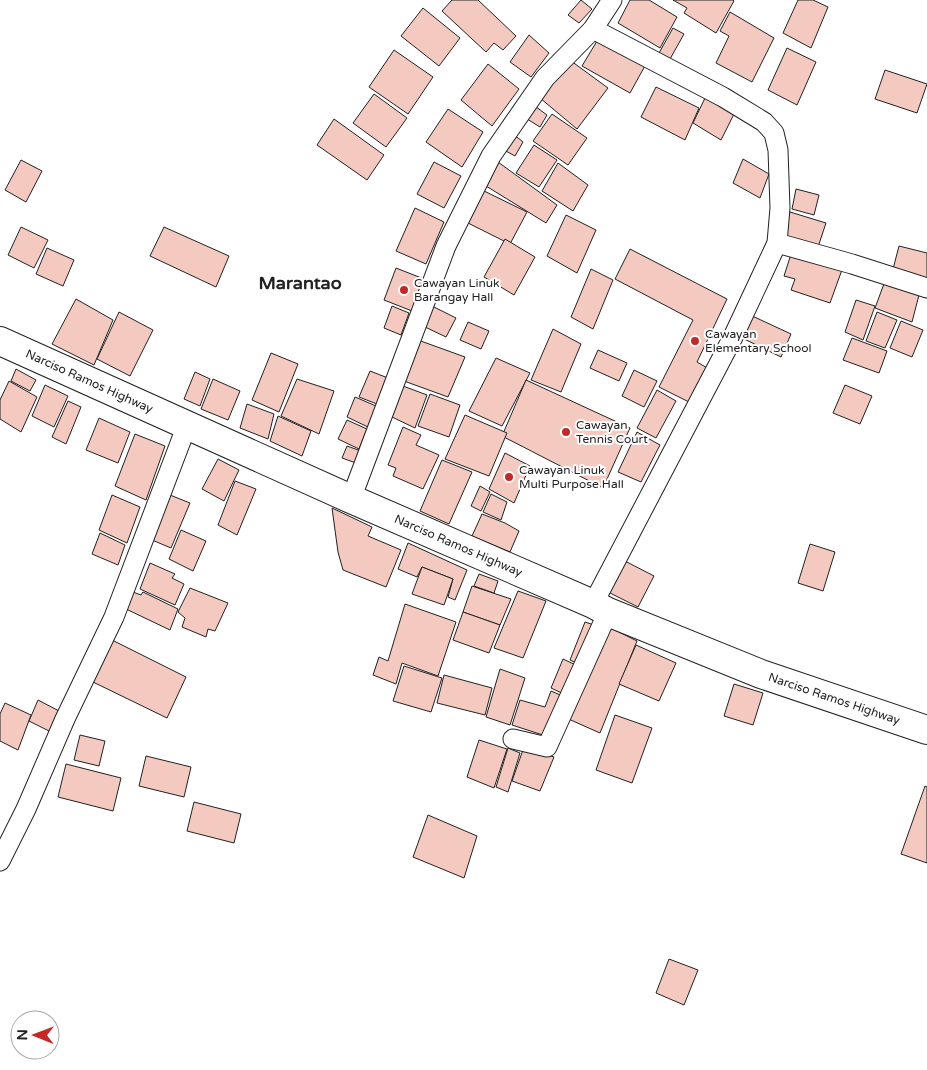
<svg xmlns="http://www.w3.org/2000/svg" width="927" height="1070" viewBox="0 0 927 1070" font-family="'Varela Round',sans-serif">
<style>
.building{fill:#f3c9c0;stroke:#222}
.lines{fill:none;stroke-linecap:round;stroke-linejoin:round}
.street-casing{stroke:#222;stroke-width:21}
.highway-casing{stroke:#222;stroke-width:30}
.street{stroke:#fff;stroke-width:19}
.highway{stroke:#fff;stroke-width:28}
.poi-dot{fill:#c62828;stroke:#fff;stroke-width:2}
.labels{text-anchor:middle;stroke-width:4;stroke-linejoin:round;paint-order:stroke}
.poi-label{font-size:12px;fill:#222;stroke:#fff;text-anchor:start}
.street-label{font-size:12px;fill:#222;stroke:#fff}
.district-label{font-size:18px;font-weight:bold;fill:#222;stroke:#fff}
</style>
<rect width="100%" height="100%" fill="#fff"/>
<!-- building -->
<g class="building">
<path d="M452,0H478L516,36L503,50L494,43L486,52L442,11Z"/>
<path d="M581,0L592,9L579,23L568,15Z"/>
<path d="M630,0H649L677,17L660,48L618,23Z"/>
<path d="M673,0H733L734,1L716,33L684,13L687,8Z"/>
<path d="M798,0H813L828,7L811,48L783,33Z"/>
<path d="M423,8L460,38L439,66L401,36Z"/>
<path d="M730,12L774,38L752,82L716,63L729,36L720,31Z"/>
<path d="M673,28L684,34L670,59L659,53Z"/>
<path d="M529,35L549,53L531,77L510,62Z"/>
<path d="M597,41L646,64L630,93L582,66Z"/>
<path d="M787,48L816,62L797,105L768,90Z"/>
<path d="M394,50L433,77L408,114L369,87Z"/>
<path d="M567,58L608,88L577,129L540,98Z"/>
<path d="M488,64L519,89L492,126L461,100Z"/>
<path d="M885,70L927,84L917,113L875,99Z"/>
<path d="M656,87L699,108L685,140L641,117Z"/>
<path d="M374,94L407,118L386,147L353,123Z"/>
<path d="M705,98L734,114L721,140L693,123Z"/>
<path d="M532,104L547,115L540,127L524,117Z"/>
<path d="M448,109L483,132L462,167L426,142Z"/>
<path d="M552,114L587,138L568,165L533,141Z"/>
<path d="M334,119L384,155L367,180L317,145Z"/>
<path d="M512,133L523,142L515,156L504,150Z"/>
<path d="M534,145L557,160L539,187L516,173Z"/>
<path d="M743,159L769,174L760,198L733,183Z"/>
<path d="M21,160L42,171L26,202L5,190Z"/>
<path d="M434,162L461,176L444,208L417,194Z"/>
<path d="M498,162L557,205L546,223L486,186Z"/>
<path d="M558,163L588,185L573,211L542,191Z"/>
<path d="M796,189L819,195L814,215L792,209Z"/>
<path d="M482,190L527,212L510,244L466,222Z"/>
<path d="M415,208L444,222L426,264L396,251Z"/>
<path d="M790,212L826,223L817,250L782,239Z"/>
<path d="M566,215L596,230L577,273L547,256Z"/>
<path d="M21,227L48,240L34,268L8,255Z"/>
<path d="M164,227L229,256L216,287L150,256Z"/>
<path d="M505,239L535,257L514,295L484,277Z"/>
<path d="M899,246L927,253V283L892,273Z"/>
<path d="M47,248L74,260L63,286L36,274Z"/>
<path d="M630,249L727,299L697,362L709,369L691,403L659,387L693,320L615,279Z"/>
<path d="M792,251L843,267L830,303L791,290L795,279L784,276Z"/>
<path d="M396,268L424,279L412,311L384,300Z"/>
<path d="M591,269L613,280L593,329L571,317Z"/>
<path d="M885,281L919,295L912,322L875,308Z"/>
<path d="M76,299L113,320L94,365L52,344Z"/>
<path d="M856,300L875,306L863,340L845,332Z"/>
<path d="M392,306L409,313L401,335L384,328Z"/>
<path d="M432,306L456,318L446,337L423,326Z"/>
<path d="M119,312L153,330L130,376L97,359Z"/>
<path d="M877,312L897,320L885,348L866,341Z"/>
<path d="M748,314L791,334L781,357L738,336Z"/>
<path d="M901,321L923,330L912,357L890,348Z"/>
<path d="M468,322L489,331L481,349L460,340Z"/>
<path d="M553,329L581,344L561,392L531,380Z"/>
<path d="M852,338L887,351L879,373L843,360Z"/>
<path d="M418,340L465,357L448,397L404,381Z"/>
<path d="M598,350L627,363L619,381L590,368Z"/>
<path d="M271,353L298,364L279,412L252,400Z"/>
<path d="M496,358L530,373L502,426L469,411Z"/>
<path d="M16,369L36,380L30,391L11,381Z"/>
<path d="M634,370L657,381L644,407L622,396Z"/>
<path d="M370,371L388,378L377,404L359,397Z"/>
<path d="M195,372L210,379L200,406L184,399Z"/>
<path d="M213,379L240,391L228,420L201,409Z"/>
<path d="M297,379L334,391L319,434L281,416Z"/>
<path d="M526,380L630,428L603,488L502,436Z"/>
<path d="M9,381L37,397L21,432L0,419V400Z"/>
<path d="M45,385L68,396L54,427L32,416Z"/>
<path d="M845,385L872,396L860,424L833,413Z"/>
<path d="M403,386L427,395L415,428L392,417Z"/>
<path d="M657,390L676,401L656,438L637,428Z"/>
<path d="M430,394L460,405L449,437L418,426Z"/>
<path d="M355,397L376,406L368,427L347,417Z"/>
<path d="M68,401L81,407L66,444L52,437Z"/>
<path d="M247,404L274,414L268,439L240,428Z"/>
<path d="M465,415L507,433L489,476L445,459Z"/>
<path d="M278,416L311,431L302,456L270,441Z"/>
<path d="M99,418L130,432L118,463L86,450Z"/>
<path d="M347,420L367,429L359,449L338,439Z"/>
<path d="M403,427L421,435L416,445L439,455L423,489L393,476L396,468L388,465Z"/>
<path d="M637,432L660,445L641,482L618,472Z"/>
<path d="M135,434L165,446L146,500L115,486Z"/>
<path d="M347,446L361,451L356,463L342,458Z"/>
<path d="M505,453L530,466L514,503L489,489Z"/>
<path d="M218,459L239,470L224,501L202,489Z"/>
<path d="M442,460L472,472L449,524L420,511Z"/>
<path d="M235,481L256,489L237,535L218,525Z"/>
<path d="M480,486L490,492L481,511L471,506Z"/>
<path d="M491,494L507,502L501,520L483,512Z"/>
<path d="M112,495L140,507L127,543L99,530Z"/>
<path d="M170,495L190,503L171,548L152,540Z"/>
<path d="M332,508L372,527L368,536L401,550L386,587L343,570L338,552Z"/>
<path d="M482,514L505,523L519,531L510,552L472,536Z"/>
<path d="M181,530L206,541L193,571L169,559Z"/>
<path d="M100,533L125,545L118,565L92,554Z"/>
<path d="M408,543L467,570L455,600L448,597L453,579L422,567L417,577L398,569Z"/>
<path d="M810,544L835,552L823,591L798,583Z"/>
<path d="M623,560L654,576L638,607L608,592Z"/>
<path d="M150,563L175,574L172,578L184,584L175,605L140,589Z"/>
<path d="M422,567L453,579L444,605L412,594Z"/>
<path d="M479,574L498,581L494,593L474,586Z"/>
<path d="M472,586L511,599L500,625L463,612Z"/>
<path d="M190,588L228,603L215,631L208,629L206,637L182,627L185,618L178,612Z"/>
<path d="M518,591L546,601L523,658L494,648Z"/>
<path d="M133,592L141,595L143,592L178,609L170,630L126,609Z"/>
<path d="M405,604L456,622L438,676L402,663L396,684L373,675L379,657L388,661Z"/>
<path d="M463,612L500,625L489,653L453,640Z"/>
<path d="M585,622L597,626L581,665L570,660Z"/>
<path d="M603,624L637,641L600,733L564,717Z"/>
<path d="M112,640L186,677L167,718L93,682Z"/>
<path d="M636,645L676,663L659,701L619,684Z"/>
<path d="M563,659L580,667L568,696L551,688Z"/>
<path d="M404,666L442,678L431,712L393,701Z"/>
<path d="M500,669L525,678L510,725L486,717Z"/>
<path d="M444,675L492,688L485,715L437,703Z"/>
<path d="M734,684L763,693L753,725L724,716Z"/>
<path d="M551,691L567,698L549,737L512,725L520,700L545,707Z"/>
<path d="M38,700L61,712L51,732L29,721Z"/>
<path d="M5,703L31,715L18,750L0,741V714Z"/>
<path d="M615,715L652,728L632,783L596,770Z"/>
<path d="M80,735L105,741L99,766L74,760Z"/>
<path d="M479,740L507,749L494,788L467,777Z"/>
<path d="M524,747L554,757L540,791L512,781Z"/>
<path d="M508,748L520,753L508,792L496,787Z"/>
<path d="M146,756L191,767L184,797L139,786Z"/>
<path d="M66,764L121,778L113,811L58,797Z"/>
<path d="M925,786L927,787V863L901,854Z"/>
<path d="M194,802L241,814L234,843L187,831Z"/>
<path d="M428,815L477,836L464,878L413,857Z"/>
<path d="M669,959L698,970L684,1005L656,993Z"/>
</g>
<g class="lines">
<defs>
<g id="street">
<path d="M777,243L852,264L927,288"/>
<path d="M351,499L446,246L491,156L545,78L593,29L612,0"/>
<path d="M593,604L733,337L777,243L780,208L778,150L774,133L764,122L723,97L593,29"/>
<path d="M513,739L547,747L608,612"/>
<path d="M0,861L26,809L65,719L114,617L187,425"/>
</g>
<g id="highway">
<path id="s1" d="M0,341L351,499L593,604L608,612L761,674L927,730"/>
</g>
</defs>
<!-- street casing -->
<use href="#street" class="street-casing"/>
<!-- highway casing -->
<use href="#highway" class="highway-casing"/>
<!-- street -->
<use href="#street" class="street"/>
<!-- highway -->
<use href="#highway" class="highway"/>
</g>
<!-- markers -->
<g class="poi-dot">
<circle cx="404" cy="290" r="5"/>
<circle cx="695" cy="341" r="5"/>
<circle cx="566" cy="432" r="5"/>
<circle cx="509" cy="477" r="5"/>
</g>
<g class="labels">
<!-- poi labels -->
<g class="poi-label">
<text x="414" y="287">Cawayan Linuk<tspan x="414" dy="14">Barangay Hall</tspan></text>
<text x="705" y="338">Cawayan<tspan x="705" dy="14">Elementary School</tspan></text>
<text x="576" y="429">Cawayan<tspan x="576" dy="14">Tennis Court</tspan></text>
<text x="519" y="474">Cawayan Linuk<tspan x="519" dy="14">Multi Purpose Hall</tspan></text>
</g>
<!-- street labels -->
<g class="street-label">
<text dy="4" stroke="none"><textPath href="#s1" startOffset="98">Narciso Ramos Highway</textPath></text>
<text dy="4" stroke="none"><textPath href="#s1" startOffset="502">Narciso Ramos Highway</textPath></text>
<text dy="4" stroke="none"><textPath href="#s1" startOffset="908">Narciso Ramos Highway</textPath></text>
</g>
<!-- district labels -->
<g class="district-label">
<text x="300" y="289">Marantao</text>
</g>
</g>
<!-- north arrow -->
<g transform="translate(35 1035) rotate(271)"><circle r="24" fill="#ffffff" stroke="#a7a7a7"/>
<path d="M0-4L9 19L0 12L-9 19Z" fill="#c62828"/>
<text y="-8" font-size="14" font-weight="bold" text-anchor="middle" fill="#222222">N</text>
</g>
</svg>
